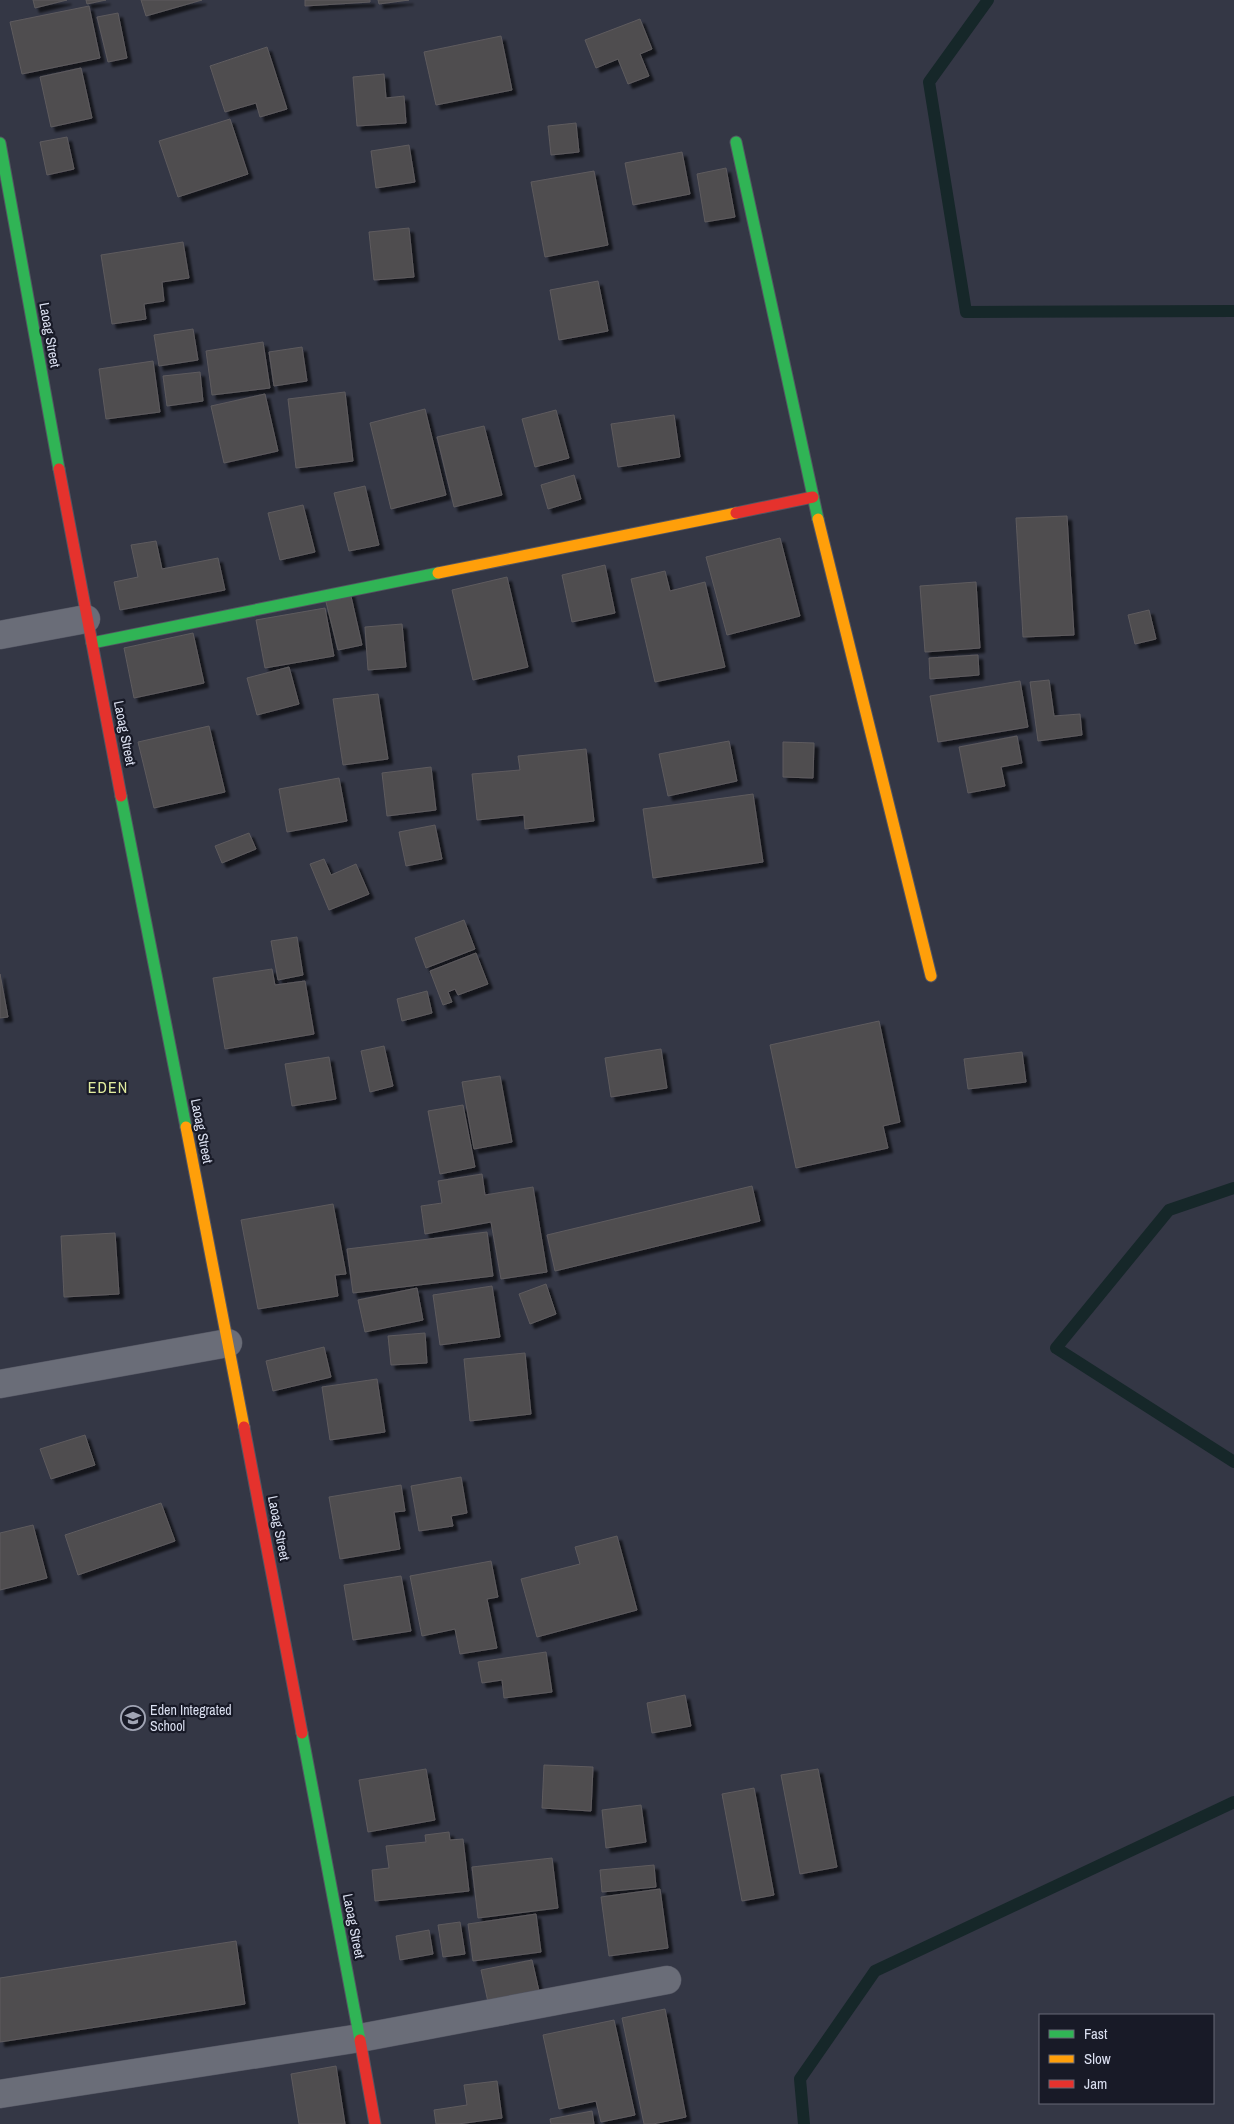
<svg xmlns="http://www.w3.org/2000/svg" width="1234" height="2124" viewBox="0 0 1234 2124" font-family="'Archivo Narrow',sans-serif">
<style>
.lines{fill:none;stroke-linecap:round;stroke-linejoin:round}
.stream{stroke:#162729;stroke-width:12}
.building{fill:#4f4d4f;stroke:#5e5b5e;filter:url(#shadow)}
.street-casing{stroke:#535562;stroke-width:29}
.fast-casing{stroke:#535562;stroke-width:13}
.slow-casing{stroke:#535562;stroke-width:13}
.jam-casing{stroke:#535562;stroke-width:13}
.street{stroke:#6a6d78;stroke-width:28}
.fast{stroke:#30b455;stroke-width:11}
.slow{stroke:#ff9f0a;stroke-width:11}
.jam{stroke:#e5322d;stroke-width:11}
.labels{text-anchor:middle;stroke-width:4.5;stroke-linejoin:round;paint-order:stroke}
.street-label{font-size:14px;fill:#dadff0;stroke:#181a27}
.poi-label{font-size:14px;fill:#dadff0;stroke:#181a27;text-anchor:start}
.quarter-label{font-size:16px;letter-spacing:1px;fill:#e1ec9e;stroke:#181a27}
</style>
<defs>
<filter id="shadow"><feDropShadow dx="4.5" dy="4.5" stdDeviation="1" flood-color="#0009"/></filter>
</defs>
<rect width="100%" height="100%" fill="#343745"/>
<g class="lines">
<!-- stream -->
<g class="stream">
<path d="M988,0L929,82L966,312L1234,311"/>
<path d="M1234,1188L1169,1210L1056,1348L1234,1462"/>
<path d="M804,2124L800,2079L875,1971L1234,1802"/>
</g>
</g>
<!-- building -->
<g class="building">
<path d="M33,0H67L35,8Z"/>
<path d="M86,0H106L87,4Z"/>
<path d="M141,0H202L146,16Z"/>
<path d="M305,0H370V2L305,6Z"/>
<path d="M378,0H409L379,4Z"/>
<path d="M89,6L100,58L22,74L10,22Z"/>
<path d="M118,13L127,58L108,62L97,17Z"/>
<path d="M640,19L652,49L640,54L649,76L628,84L618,59L596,68L585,40Z"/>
<path d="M501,36L512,90L436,105L424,52Z"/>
<path d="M267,47L287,109L260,117L256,103L225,112L210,66Z"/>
<path d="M81,68L92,118L51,127L40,77Z"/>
<path d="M384,74L386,98L404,96L406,123L357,126L353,77Z"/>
<path d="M230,119L248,174L178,197L159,141Z"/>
<path d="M576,123L579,152L551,155L548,126Z"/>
<path d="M67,137L74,169L47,175L40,142Z"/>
<path d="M409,145L415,182L376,188L371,151Z"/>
<path d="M682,152L690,194L633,205L625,163Z"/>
<path d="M726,168L735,217L705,222L697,174Z"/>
<path d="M594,171L608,245L545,257L531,182Z"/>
<path d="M409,228L414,277L374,280L369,232Z"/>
<path d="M183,242L189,278L162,282L164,301L144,304L146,319L112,324L101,255Z"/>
<path d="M598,281L608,331L559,340L550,290Z"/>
<path d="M193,329L198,360L159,366L154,335Z"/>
<path d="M263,342L270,388L212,395L206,351Z"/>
<path d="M302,347L307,381L274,386L269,352Z"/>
<path d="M153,361L160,412L106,419L99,369Z"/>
<path d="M200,372L203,401L167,406L163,376Z"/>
<path d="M345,392L353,461L296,468L288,399Z"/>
<path d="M265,394L278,451L224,463L211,406Z"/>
<path d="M425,409L446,495L391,509L370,423Z"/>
<path d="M556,410L569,458L535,467L522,419Z"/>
<path d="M674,415L680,457L618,467L611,424Z"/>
<path d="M484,426L502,495L454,507L437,437Z"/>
<path d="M574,475L581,499L548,509L541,485Z"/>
<path d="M365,486L379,545L349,551L334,493Z"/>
<path d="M303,505L315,552L280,560L268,513Z"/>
<path d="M1067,516L1074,635L1023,637L1016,518Z"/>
<path d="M780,538L800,616L727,635L706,557Z"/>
<path d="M156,541L162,569L218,558L225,590L120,610L114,582L138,577L131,545Z"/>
<path d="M605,565L615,613L572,622L562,575Z"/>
<path d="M665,571L670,591L705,582L725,667L655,682L631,579Z"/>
<path d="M507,577L528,667L473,680L452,590Z"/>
<path d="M976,582L980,648L925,652L920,586Z"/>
<path d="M350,592L362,645L338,650L325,598Z"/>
<path d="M325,608L334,656L265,668L256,620Z"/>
<path d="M1149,610L1156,639L1135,644L1128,615Z"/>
<path d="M402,624L406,667L368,670L365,627Z"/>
<path d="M193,633L204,683L134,698L124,648Z"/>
<path d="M978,655L979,675L930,679L929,658Z"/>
<path d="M289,667L299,704L257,715L247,678Z"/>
<path d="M1049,680L1054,716L1080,714L1082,735L1038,741L1030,682Z"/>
<path d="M1020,681L1028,727L938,742L930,696Z"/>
<path d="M378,694L388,759L343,765L333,699Z"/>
<path d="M209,726L225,792L154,808L138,742Z"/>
<path d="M1017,736L1022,763L1001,767L1005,786L968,793L959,747Z"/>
<path d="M729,741L737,781L668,796L659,754Z"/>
<path d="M783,742L814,743L813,778L783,777Z"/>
<path d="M586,749L594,821L525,829L524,815L477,820L472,774L520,770L518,756Z"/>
<path d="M431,767L436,810L387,816L382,773Z"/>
<path d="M339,778L347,821L287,832L279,789Z"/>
<path d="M753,794L763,862L653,878L643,809Z"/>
<path d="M435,825L442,859L406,866L399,832Z"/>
<path d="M249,833L256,849L222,863L215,846Z"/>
<path d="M324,859L331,875L356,864L369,894L329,910L310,864Z"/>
<path d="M464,920L475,949L426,968L415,938Z"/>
<path d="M297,937L303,975L278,980L271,941Z"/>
<path d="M476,953L488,984L458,995L455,989L448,992L452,1002L443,1005L430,971Z"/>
<path d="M272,969L275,985L305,981L314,1034L225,1049L213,978Z"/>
<path d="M0,974L8,1017L0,1018Z"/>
<path d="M427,991L432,1013L402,1021L397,999Z"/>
<path d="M879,1021L900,1122L883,1126L888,1148L796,1168L770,1045Z"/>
<path d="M384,1046L393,1086L370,1092L361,1051Z"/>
<path d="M661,1049L667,1088L611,1097L605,1058Z"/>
<path d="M1022,1052L1026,1082L968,1089L964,1059Z"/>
<path d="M329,1057L336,1099L292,1106L285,1064Z"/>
<path d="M500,1076L512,1142L474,1149L462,1082Z"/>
<path d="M463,1105L475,1167L440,1174L428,1111Z"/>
<path d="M482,1174L485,1195L533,1187L547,1272L501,1279L491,1222L425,1234L421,1206L442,1203L438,1181Z"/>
<path d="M752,1186L760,1221L555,1271L547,1235Z"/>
<path d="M333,1204L346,1274L335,1275L338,1296L258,1309L241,1220Z"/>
<path d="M487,1232L493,1276L353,1293L347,1249Z"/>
<path d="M115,1233L119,1294L64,1297L61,1236Z"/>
<path d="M546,1284L556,1314L530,1324L519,1294Z"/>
<path d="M492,1286L500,1337L440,1345L433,1295Z"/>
<path d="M417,1288L423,1320L365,1332L358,1300Z"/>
<path d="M425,1333L427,1363L391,1365L388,1336Z"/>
<path d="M324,1347L331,1377L273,1391L266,1361Z"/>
<path d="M525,1353L531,1414L470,1421L464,1359Z"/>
<path d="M377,1379L385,1432L330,1440L322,1387Z"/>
<path d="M85,1435L95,1465L51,1479L40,1449Z"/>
<path d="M461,1477L467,1513L451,1516L453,1526L419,1531L411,1486Z"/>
<path d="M401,1485L405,1511L394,1512L400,1549L340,1559L329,1497Z"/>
<path d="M161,1503L175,1541L78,1575L65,1535Z"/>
<path d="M33,1525L47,1578L0,1590V1533Z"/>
<path d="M617,1536L637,1610L537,1637L521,1579L580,1564L575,1547Z"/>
<path d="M491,1561L498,1597L487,1599L497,1648L460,1654L455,1629L422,1636L410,1576Z"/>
<path d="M401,1576L411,1631L353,1640L344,1585Z"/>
<path d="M546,1652L552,1692L504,1698L502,1680L482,1683L478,1662Z"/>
<path d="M685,1695L691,1726L652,1733L647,1703Z"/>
<path d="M544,1765L593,1767L591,1811L542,1808Z"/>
<path d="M426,1769L435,1820L368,1832L359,1780Z"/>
<path d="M818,1769L837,1867L800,1874L781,1775Z"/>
<path d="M754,1788L774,1895L742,1901L722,1794Z"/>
<path d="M641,1805L646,1842L606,1848L602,1810Z"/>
<path d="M449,1832L450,1840L463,1839L469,1891L375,1901L372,1870L389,1868L386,1846L426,1842L425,1835Z"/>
<path d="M552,1858L558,1908L478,1918L472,1867Z"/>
<path d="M654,1865L656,1887L602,1892L600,1870Z"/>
<path d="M660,1889L668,1948L609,1956L601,1897Z"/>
<path d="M536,1914L541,1952L473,1961L468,1924Z"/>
<path d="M460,1922L465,1954L443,1957L438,1925Z"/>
<path d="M429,1930L433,1954L400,1960L396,1936Z"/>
<path d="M236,1941L245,2004L0,2042V1978Z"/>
<path d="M532,1960L539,1991L488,2002L481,1970Z"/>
<path d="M665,2009L686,2117L653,2124H644L622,2018Z"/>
<path d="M614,2020L635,2115L601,2122L596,2101L559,2109L543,2035Z"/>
<path d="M336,2066L345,2124H299L291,2074Z"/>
<path d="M497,2081L502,2118L458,2124H436L434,2110L467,2105L464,2085Z"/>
<path d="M592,2111L594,2124H551L550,2119Z"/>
</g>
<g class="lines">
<defs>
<g id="street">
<path d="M0,635L86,619"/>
<path d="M0,1384L228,1343"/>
<path d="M0,2094L360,2038L667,1980"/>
</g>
<g id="fast">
<path d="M736,142L818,519"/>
<path d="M0,143L59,469"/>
<path d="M92,643L438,573"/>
<path d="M121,796L186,1127"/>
<path d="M302,1733L360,2040"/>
</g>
<g id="slow">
<path d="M818,519L931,976"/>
<path d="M438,573L736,513"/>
<path d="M186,1127L244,1427"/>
</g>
<g id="jam">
<path d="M59,469L121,796"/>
<path d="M736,513L813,497"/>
<path d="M244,1427L302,1733"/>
<path d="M360,2040L375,2124"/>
</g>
</defs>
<!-- street casing -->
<use href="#street" class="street-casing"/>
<!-- fast casing -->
<use href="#fast" class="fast-casing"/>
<!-- slow casing -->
<use href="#slow" class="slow-casing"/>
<!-- jam casing -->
<use href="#jam" class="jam-casing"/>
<!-- street -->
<use href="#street" class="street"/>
<!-- fast -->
<use href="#fast" class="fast"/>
<!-- slow -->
<use href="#slow" class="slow"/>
<!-- jam -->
<use href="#jam" class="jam"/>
</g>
<!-- icons -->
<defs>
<symbol id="school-ring" viewBox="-11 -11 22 22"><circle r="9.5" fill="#181a27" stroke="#a0a4b4" stroke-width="1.5"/><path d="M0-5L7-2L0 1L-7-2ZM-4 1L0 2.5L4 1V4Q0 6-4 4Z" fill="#a0a4b4"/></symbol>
</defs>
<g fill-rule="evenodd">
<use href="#school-ring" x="119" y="1704" width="28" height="28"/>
</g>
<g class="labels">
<!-- street labels -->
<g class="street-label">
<text transform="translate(50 335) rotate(80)" y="5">Laoag Street</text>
<text transform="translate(125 733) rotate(79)" y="5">Laoag Street</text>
<text transform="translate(202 1131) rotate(79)" y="5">Laoag Street</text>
<text transform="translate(279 1528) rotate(79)" y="5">Laoag Street</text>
<text transform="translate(354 1926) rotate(79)" y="5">Laoag Street</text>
</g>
<!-- poi labels -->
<g class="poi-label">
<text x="150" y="1715">Eden Integrated<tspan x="150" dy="16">School</tspan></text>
</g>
<!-- quarter labels -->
<g class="quarter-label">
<text x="108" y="1093">EDEN</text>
</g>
</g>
<!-- legend -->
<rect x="1039" y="2014" width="175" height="90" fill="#181a27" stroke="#666977"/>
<rect x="1049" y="2030" width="25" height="8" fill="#30b455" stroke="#666977"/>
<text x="1084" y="2039" font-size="15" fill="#dadff0">Fast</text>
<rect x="1049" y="2055" width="25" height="8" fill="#ff9f0a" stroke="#666977"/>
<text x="1084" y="2064" font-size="15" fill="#dadff0">Slow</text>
<rect x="1049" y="2080" width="25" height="8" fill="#e5322d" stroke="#666977"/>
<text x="1084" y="2089" font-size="15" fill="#dadff0">Jam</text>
</svg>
